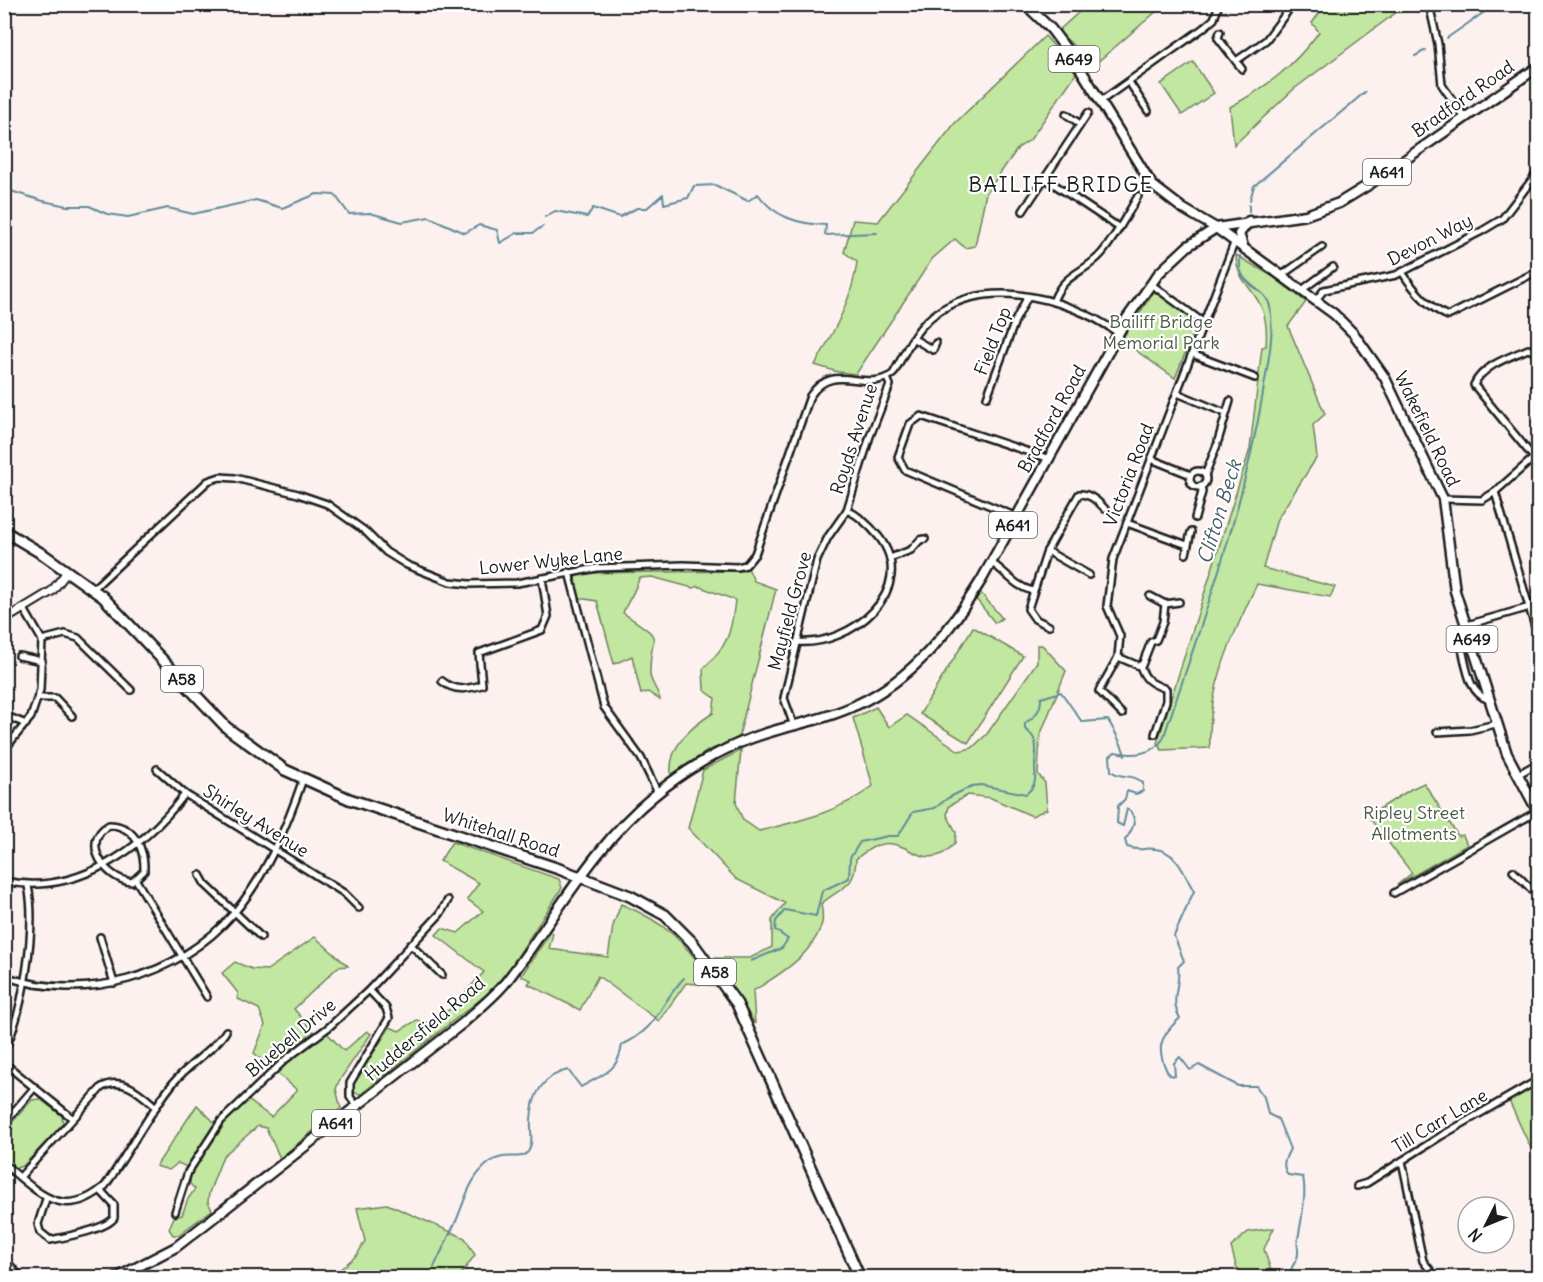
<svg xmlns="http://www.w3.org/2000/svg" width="1543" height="1282" viewBox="0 0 1543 1282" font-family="Delius,sans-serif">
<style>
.green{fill:#c2e7a1;stroke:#6f825e;stroke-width:1.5}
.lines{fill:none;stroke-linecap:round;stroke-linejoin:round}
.stream{stroke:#608b9a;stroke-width:2}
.minor-casing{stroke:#1c1c1c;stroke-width:10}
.tertiary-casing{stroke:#1c1c1c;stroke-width:11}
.primary-casing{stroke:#1c1c1c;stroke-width:13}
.trunk-casing{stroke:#1c1c1c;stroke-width:14}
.minor{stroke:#fff;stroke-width:5}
.tertiary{stroke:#fff;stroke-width:7}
.primary{stroke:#fff;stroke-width:8}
.trunk{stroke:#fff;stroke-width:9}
.labels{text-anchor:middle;stroke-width:4.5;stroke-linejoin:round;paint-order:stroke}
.shield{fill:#fff;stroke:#606060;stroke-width:1.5}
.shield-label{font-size:16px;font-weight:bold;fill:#1c1c1c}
.street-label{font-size:18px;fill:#1c1c1c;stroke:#fff}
.park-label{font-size:18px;fill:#4e5944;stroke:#fff}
.water-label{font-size:20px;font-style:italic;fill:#445d66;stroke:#fff}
.quarter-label{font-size:21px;letter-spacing:1.5px;fill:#1c1c1c;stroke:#fff}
</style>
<rect width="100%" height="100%" fill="#fcf1ee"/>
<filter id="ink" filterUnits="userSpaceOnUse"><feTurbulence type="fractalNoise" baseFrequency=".0167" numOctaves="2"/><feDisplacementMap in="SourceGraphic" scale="12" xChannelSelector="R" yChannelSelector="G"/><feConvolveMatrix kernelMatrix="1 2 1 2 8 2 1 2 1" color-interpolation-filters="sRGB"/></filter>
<g filter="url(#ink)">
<!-- green -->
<g class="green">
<path d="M1088,4H1164V5L1088,70L1074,46L1058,31Z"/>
<path d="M1326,4L1406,5L1294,89L1234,145L1230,107C1268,86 1293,67 1319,32L1312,23Z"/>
<path d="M1045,36L1077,72L1030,140L1018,148L986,193L975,246L965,248L955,239L932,259L856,374L838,372L815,365C833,333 853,298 857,262L844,252L853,220L878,222L955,123Z"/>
<path d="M1193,62L1214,93L1182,115L1161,84Z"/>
<path d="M1236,255L1272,276L1306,302L1288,326L1325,414L1313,425L1317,457L1277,519L1263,568L1335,587L1330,597L1257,584C1232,636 1207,689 1210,748L1162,750L1157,743L1250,449L1262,347L1266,346C1267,333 1267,321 1262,309C1253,286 1237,283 1236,255Z"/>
<path d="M1155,290L1198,322L1175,378L1121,340Z"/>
<path d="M748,568L754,581L776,589L738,740L709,750L671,775C668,746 691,727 713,713L715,698L704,690L703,669C728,645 731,635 735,600L698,586L693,588L652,577L639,578C636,591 628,600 623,613C669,644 649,629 650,674C650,682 659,691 660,700L648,692L641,694L632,656L614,664L597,601L579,598L574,581L577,573L742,571Z"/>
<path d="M980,592L1002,618L995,623L976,599Z"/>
<path d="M973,627L1023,656L968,743L920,714Z"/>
<path d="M1037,645H1042L1066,671L1040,736L1038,774L1045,783L1047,809L1032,816L991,798L968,795L949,806L947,815L956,832L955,843C951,847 946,853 940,855C909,866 900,821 856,859C855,890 841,886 821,904C822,909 823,917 822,923C813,955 779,975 753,991L755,1024L714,958H750L772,947V920L785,903L736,879L688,828L703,770L741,750L736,803L743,820L759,831C799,821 840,812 873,786L853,718L876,707L889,727L907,715L959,751L972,748L987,734L1037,662Z"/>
<path d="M1424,783L1458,836L1463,835L1467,845L1397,885L1412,873L1368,816L1411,789Z"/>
<path d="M452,842L559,879L562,888L508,971L487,994L361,1094L355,1093L352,1087L354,1083L390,1027L399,1031L417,1020L426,1023L449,1010L484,972L436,935L442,928L458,933L483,911L467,899L479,883L440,861Z"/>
<path d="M621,904C672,925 684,944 717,986L686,983L659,1021L598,976L580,1010L528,984L531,980L521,976L550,933H553L549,949L608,957L613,926Z"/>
<path d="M315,937L348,966L338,967L294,1009L314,1032L294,1045L291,1053L327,1033L344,1051L367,1031L371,1034L339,1081L336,1089L341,1108L280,1158L266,1128L258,1126L223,1156L209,1193L208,1202L212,1210L178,1235H173L169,1229L174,1217L182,1215L188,1199L195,1189L190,1184L191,1169L178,1163L169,1170L156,1166L197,1105L219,1127L248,1100L271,1117L297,1090L254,1053L265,1025L259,1009L238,999V993L222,973L235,962L252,969L267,970Z"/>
<path d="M1538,1084V1153L1534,1155L1509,1101Z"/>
<path d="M40,1099L62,1116L63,1124L23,1166L15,1168L5,1158V1130L32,1100Z"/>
<path d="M387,1204L465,1238L475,1255L459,1277H331L357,1255L365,1241L357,1208Z"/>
<path d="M1274,1228L1264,1249L1273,1277H1239L1231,1247L1248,1232Z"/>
</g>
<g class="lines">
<!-- stream -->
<g class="stream">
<path d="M1447,38L1496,4"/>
<path d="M1415,56L1426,50"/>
<path d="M4,189L43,201L67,206H89L107,214L128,217L168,208L193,214L256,200L282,208L317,194L335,195L349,214L370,213L402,222L429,217L465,233L479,225L497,230L500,243L517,233H533L543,226"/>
<path d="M1250,200L1254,186L1365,92"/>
<path d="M1249,212V205"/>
<path d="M545,217L555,211L587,217L593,208L620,217L637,208H647L663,194L664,204L688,198L694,186L715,185L748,201L758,194C774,217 798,224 826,225L825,235L877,233"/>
<path d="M1240,256C1240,262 1239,269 1242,274C1248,288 1267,290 1270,307C1275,335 1267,366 1263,393C1243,512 1201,625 1163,739C1153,755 1132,756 1115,752L1110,756L1111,771C1122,780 1131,772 1143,783V791L1136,794L1127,791L1125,799L1118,806L1117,823L1123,826L1127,809C1140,817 1132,831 1125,840L1127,847C1144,852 1142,847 1155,849C1178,851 1184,875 1194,891L1174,936L1184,961L1178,967C1181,985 1169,1000 1180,1018C1159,1037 1155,1050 1169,1075L1175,1076L1174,1063L1180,1057L1190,1070L1199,1065L1238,1086H1256L1264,1097L1268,1114L1278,1119L1290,1149C1285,1159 1281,1165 1288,1175L1303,1177C1307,1194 1301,1222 1298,1239C1296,1245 1300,1252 1297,1258C1295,1263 1292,1265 1291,1271L1294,1278"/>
<path d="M751,961L782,948L788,939L775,930L776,921L785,910L816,916L822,891L849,878L850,858L860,842L888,836H898L913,812L935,808L948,798L972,786L981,785L1026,794C1038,784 1035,778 1035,764C1036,748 1039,739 1025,729V723C1035,717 1041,711 1041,698L1061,692L1082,722L1108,720C1115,732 1121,741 1125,755"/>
<path d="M434,1267C441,1252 449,1236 456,1221C466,1198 469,1178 490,1162C503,1152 521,1161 528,1152C534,1143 530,1131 531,1120C532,1095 543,1075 568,1070L581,1087C603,1074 618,1072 622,1045C660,1027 658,1005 684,978"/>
<path d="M1295,1278L1302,1275L1304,1278"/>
</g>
<defs>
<g id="minor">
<path d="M1429,4L1438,44L1442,85L1465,118"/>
<path d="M1220,32L1218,38L1242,69"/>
<path d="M1236,61L1266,40L1293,4"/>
<path d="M1129,82L1148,111"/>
<path d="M1101,101L1202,29L1214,19L1219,4"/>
<path d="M1066,114L1080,124"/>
<path d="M1046,179L1118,227"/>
<path d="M1023,211L1088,113"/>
<path d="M1402,272C1413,289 1429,308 1448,316L1538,271"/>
<path d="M1282,275L1322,247"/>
<path d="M1151,284L1204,323"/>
<path d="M1302,290L1333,267"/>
<path d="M1316,300L1324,290L1396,275L1482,231L1502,219L1538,172"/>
<path d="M1053,302C1063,273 1084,274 1102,253C1116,236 1127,215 1138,196"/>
<path d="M914,339L933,350L936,343"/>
<path d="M1192,354L1255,378"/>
<path d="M1177,393L1225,413"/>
<path d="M987,397L1015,321L1027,298"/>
<path d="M1218,441L1230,401"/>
<path d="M1534,458L1474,385C1482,366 1509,357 1528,349L1538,353"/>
<path d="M1151,459L1191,475"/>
<circle cx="1198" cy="479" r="8"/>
<path d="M1205,475L1217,445"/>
<path d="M1495,492L1538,637"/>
<path d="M1443,499L1482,500L1495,492L1538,454"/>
<path d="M1017,517L905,470L898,457L910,424L921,416L1050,459"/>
<path d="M1195,518L1202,492L1201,486"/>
<path d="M1127,523L1187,545"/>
<path d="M1047,551L1089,575"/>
<path d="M1186,554L1191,532"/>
<path d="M890,558L911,550L920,540L925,539"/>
<path d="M992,563C1008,574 1013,585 1032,591"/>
<path d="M569,572L604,707L641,758L658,793"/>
<path d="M93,589L208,481L220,477L235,478L298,494L327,504L365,531L386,552L407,565L450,582L469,584L517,583L597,568L683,565L737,567L746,565L755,554L810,396C834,360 864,394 893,374C902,359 910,339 922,326C971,272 1066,295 1118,333"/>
<path d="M1150,596L1165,604L1179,602"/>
<path d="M1467,625L1530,607"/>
<path d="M1049,626L1035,619L1028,609L1047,551L1079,494C1089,493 1099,502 1105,509"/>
<path d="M42,640L65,634L78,638L131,690"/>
<path d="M797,642C850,647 920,590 879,537C870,526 860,516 847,510"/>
<path d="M1462,649C1467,668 1468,693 1489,700"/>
<path d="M19,656L42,661"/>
<path d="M1118,657L1139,666L1142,665L1151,642L1156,640L1163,622L1165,604"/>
<path d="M1140,665C1144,680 1152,684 1166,689V701L1155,734"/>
<path d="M442,681C455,692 467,689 482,685L479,653L542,630L548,616L542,578"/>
<path d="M38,698H55L72,716"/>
<path d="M1122,714L1099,691L1118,657L1120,636L1107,606L1113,559L1235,241"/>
<path d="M4,715L26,724"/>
<path d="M794,726L784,698L817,560L828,537L847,510L870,436L890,385L887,378"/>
<path d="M1437,732L1470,730L1496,724"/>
<path d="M4,750L31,717L40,690L42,640L24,609"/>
<path d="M157,769L185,794L344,893L359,908"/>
<path d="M1517,775L1538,763"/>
<path d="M109,825C134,825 145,849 144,871L132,882C106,880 79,842 109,825Z"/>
<path d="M1513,871L1538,896"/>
<path d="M200,875L205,884L261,937"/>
<path d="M136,880L207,997"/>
<path d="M4,881C76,897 143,849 185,794"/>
<path d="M1394,893L1538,811"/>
<path d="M100,937L114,983"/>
<path d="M410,944L442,975"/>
<path d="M4,976C84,1004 179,977 234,913C267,874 287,826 303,779"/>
<path d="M4,1051C23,1014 37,927 28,886"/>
<path d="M4,1063L72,1118"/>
<path d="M357,1106L350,1097V1083L389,1018L386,1008L369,990"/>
<path d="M4,1123L35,1087"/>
<path d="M1402,1161L1423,1261L1431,1271"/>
<path d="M4,1164C38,1192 63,1222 105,1186C129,1152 148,1114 174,1082C189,1064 217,1047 226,1031"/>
<path d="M20,1177L102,1087C123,1076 140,1093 156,1107"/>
<path d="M1357,1186L1367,1183L1441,1136L1538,1080"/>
<path d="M46,1199L38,1224L40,1232L50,1240C65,1237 105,1230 114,1218V1205L100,1190"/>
<path d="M175,1212L188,1172L221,1121L286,1059L329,1027L369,990L440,914L448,900"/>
<path d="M4,1258L21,1278"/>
</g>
<path id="tertiary" d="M4,620L52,591L67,572"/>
<g id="primary">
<path d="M1025,4L1051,29L1078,65L1152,185L1182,208L1216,228L1334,314L1354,334L1385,378L1443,499L1455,591L1507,754L1538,812"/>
<path d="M1243,246L1239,234L1249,221"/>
<path d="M116,1278L176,1247L463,1023C477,1010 494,997 506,982C555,919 592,846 655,795C682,772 719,750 752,738C786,725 823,721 856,705C913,679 950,631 982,579L1127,318L1159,273L1188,246L1216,228L1306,215L1339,203L1370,184L1538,67"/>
</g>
<path id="trunk" d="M4,531L44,555L103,597L227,728L285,770L349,799L559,869L630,896L665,915L692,942L737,1004L860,1278"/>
</defs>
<!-- minor casing -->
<use href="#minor" class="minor-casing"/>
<!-- tertiary casing -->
<use href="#tertiary" class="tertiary-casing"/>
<!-- primary casing -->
<use href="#primary" class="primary-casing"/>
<!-- trunk casing -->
<use href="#trunk" class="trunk-casing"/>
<!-- minor -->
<use href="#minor" class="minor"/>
<!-- tertiary -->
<use href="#tertiary" class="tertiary"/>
<!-- primary -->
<use href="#primary" class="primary"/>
<!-- trunk -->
<use href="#trunk" class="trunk"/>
</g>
</g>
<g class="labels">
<!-- shield labels -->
<g class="shield">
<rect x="1048.5" y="46" width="51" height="26" rx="4.5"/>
<rect x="1363" y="159" width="48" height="26" rx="4.5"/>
<rect x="989" y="512" width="48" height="26" rx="4.5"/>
<rect x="1446.5" y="626" width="51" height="26" rx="4.5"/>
<rect x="161" y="666" width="42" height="26" rx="4.5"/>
<rect x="694" y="959" width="42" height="26" rx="4.5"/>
<rect x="312" y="1110" width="48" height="26" rx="4.5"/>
</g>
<g class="shield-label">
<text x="1074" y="65">A649</text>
<text x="1387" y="178">A641</text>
<text x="1013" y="531">A641</text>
<text x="1472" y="645">A649</text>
<text x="182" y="685">A58</text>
<text x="715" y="978">A58</text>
<text x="336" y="1129">A641</text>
</g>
<!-- street labels -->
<g class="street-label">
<text transform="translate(1463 99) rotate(-35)" y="6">Bradford Road</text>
<text transform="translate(1430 240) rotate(-27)" y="6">Devon Way</text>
<text transform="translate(993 341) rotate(-69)" y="6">Field Top</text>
<text transform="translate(1052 419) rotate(-61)" y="6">Bradford Road</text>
<text transform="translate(1427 429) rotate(64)" y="6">Wakefield Road</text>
<text transform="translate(854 439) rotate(-72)" y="6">Royds Avenue</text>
<text transform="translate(1129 475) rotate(-69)" y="6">Victoria Road</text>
<text transform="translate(551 561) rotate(-6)" y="6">Lower Wyke Lane</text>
<text transform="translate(790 611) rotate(-75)" y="6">Mayfield Grove</text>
<text transform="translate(256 821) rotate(32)" y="6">Shirley Avenue</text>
<text transform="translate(501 833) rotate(18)" y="6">Whitehall Road</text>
<text transform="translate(425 1029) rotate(-40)" y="6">Huddersfield Road</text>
<text transform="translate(291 1038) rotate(-40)" y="6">Bluebell Drive</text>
<text transform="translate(1440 1121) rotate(-31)" y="6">Till Carr Lane</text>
</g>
<!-- park labels -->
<g class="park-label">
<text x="1161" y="328">Bailiff Bridge<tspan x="1161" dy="21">Memorial Park</tspan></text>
<text x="1414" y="819">Ripley Street<tspan x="1414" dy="21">Allotments</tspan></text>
</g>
<!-- water labels -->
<g class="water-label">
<text transform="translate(1219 512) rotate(-73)" y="7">Clifton Beck</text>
</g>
<!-- quarter labels -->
<g class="quarter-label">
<text x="1061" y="192">BAILIFF BRIDGE</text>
</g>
</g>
<!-- margin -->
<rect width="1543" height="1282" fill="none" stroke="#fff" stroke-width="24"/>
<rect x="12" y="12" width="1519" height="1258" fill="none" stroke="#1c1c1c" stroke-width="2" filter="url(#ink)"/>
<!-- north arrow -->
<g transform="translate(1486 1225) rotate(227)"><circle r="28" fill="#ffffff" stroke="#a4a4a4" stroke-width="1.5"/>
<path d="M0-4.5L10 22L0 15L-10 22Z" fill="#1c1c1c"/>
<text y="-9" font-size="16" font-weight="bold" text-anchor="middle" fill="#1c1c1c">N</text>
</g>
</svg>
